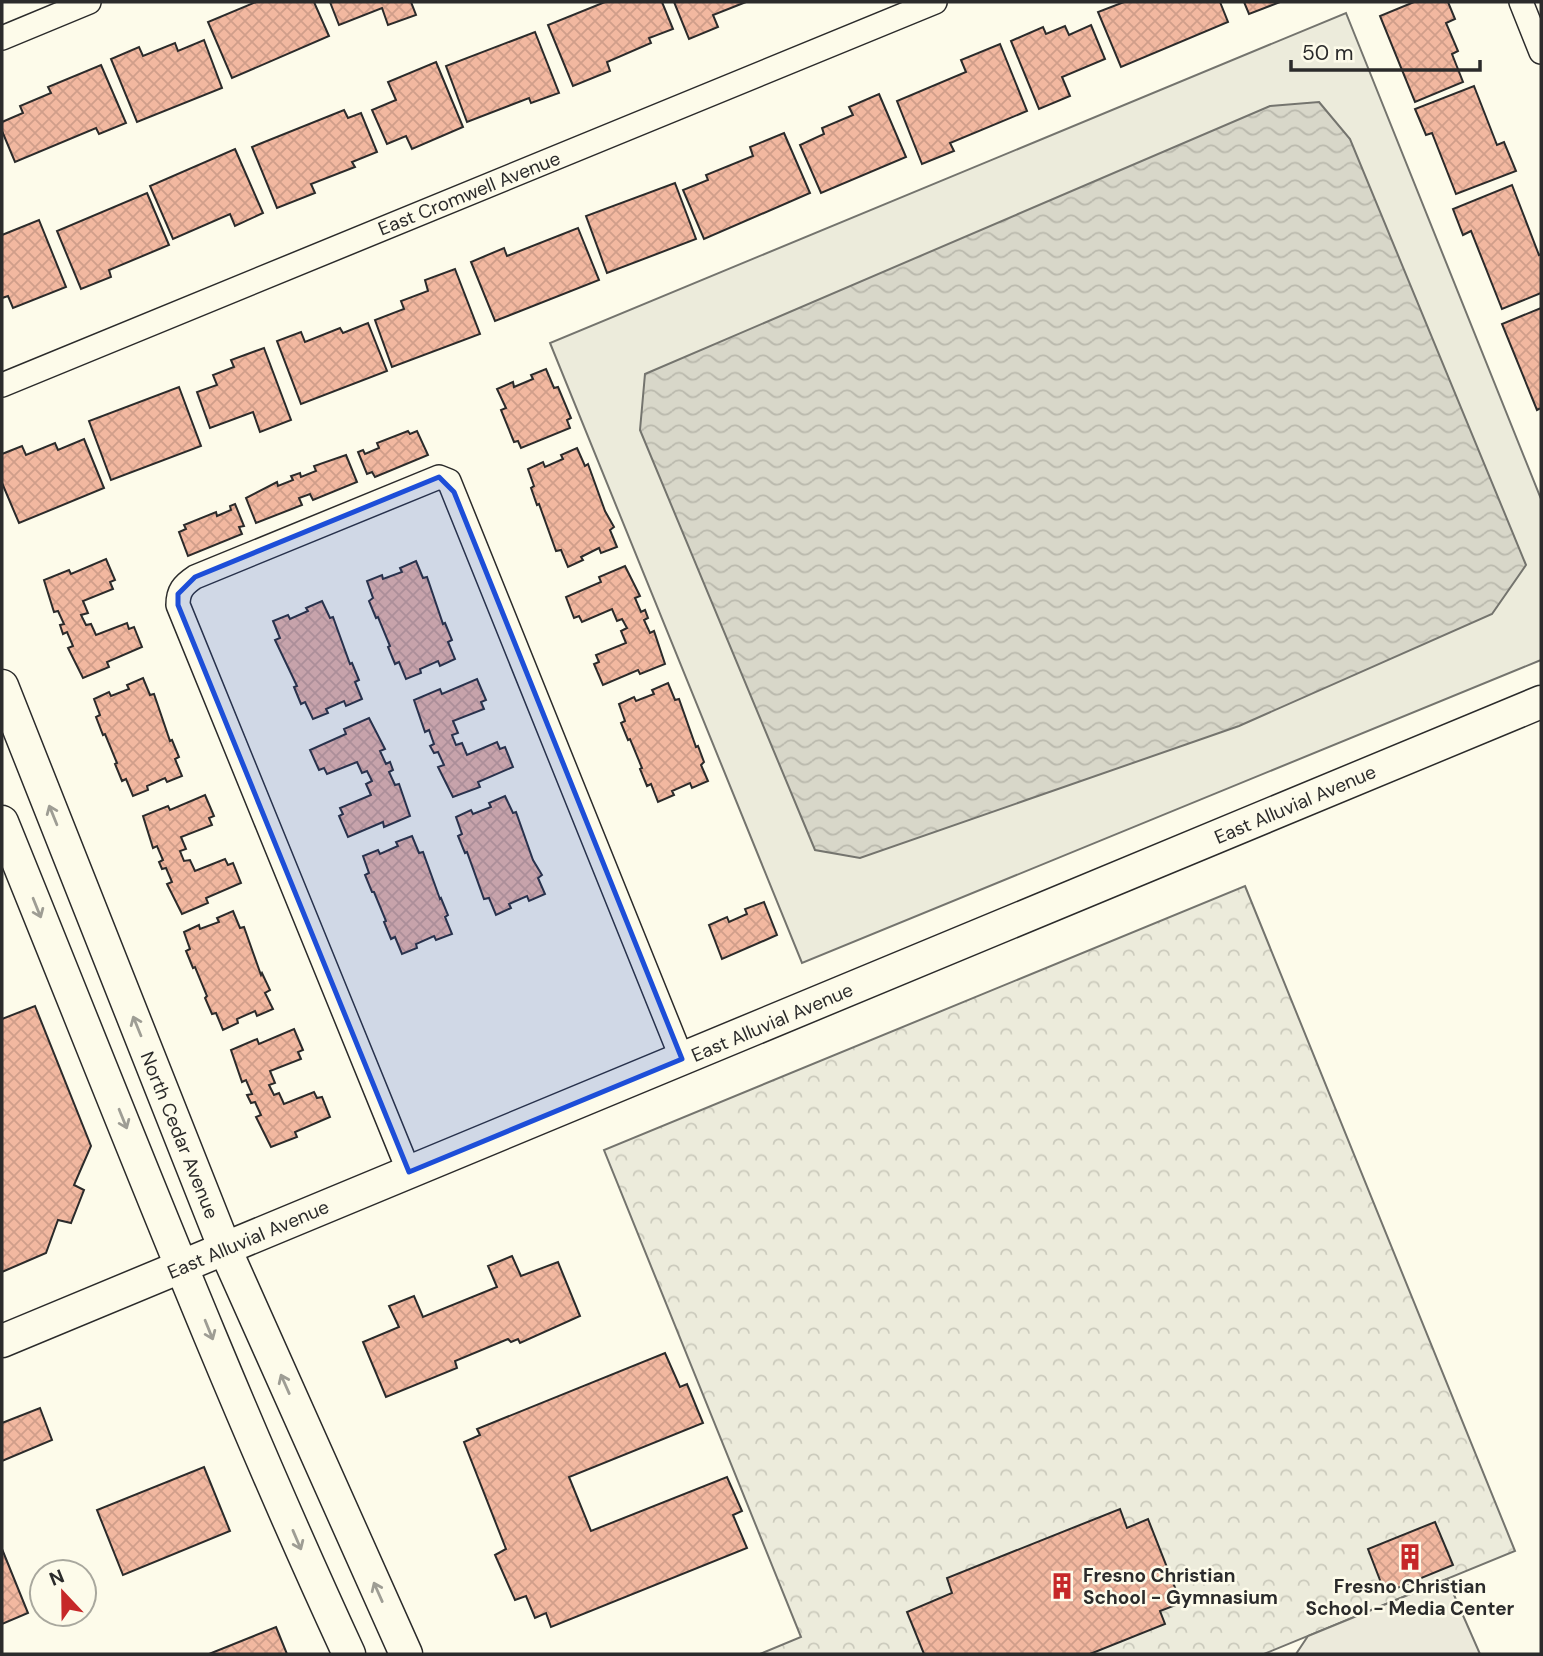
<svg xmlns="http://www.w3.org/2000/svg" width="1543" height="1656" viewBox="0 0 1543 1656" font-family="'DM Sans',sans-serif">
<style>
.grass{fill:#ecebdb;stroke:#74746e;stroke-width:2}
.forest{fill:url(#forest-crowns);stroke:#74746e;stroke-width:2}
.parking{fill:#eceadb;stroke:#74746e;stroke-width:2}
.water{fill:url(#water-waves);stroke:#74746e;stroke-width:2}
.building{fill:url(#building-cross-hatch);stroke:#2b2b2b;stroke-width:2}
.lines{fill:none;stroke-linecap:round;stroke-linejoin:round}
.minor-casing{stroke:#2b2b2b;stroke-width:26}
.secondary-casing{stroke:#2b2b2b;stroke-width:35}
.minor{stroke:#fdfbea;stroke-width:23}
.secondary{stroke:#fdfbea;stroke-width:32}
.oneway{stroke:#9e9d94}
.marked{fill:#1d4ed8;fill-opacity:0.2;stroke:#1d4ed8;stroke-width:5;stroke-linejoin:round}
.labels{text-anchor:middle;stroke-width:5;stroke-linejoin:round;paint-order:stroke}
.street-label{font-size:19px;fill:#2b2b2b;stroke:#fdfbea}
.poi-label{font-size:19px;font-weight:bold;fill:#2b2b2b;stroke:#fdfbea;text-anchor:start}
</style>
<defs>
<pattern id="forest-crowns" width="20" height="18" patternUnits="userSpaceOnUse" patternTransform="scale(1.75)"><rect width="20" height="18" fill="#ecebdb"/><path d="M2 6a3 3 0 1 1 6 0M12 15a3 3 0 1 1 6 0" fill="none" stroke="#cbcabc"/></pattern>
<pattern id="water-waves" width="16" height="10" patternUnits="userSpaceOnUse" patternTransform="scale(1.75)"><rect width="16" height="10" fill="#d8d7c9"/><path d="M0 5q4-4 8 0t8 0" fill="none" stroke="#bab9ad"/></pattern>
<pattern id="building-cross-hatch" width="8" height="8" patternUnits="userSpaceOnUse" patternTransform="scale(1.75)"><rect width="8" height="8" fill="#f2b8a0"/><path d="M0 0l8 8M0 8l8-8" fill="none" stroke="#d09e8a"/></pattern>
</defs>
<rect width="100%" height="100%" fill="#fdfbea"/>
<!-- grass -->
<path class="grass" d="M1346,13L1541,499V660L802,963L550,343Z"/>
<!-- forest -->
<path class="forest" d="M1245,886L1515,1551L1264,1654H760L801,1637L604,1150Z"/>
<!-- parking -->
<path class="parking" d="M1447,1579L1480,1654H1296L1308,1636Z"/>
<!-- water -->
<path class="water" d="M1319,102L1350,139L1526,565L1492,614L1239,726L860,858L815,850L640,430L645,374L1270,106Z"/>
<!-- building -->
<g class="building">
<path d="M256,2H314L329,36L232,78L208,22Z"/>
<path d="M330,2H411L416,15L388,25L382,8L339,25Z"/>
<path d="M605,2H662L673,29L649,38L651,43L607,62L610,71L573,86L548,25Z"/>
<path d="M674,2H746L713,15L718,27L689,39Z"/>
<path d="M1124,2H1220L1228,22L1121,67L1098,12Z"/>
<path d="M1244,2H1280L1249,14Z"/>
<path d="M1414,2H1448L1455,19L1446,23L1458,51L1452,54L1463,82L1415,102L1380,16Z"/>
<path d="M1091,25L1105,59L1062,77L1070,96L1039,109L1011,41L1043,27L1046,34L1065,26L1069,35Z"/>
<path d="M535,32L559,93L531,103L529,98L467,122L446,66Z"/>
<path d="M204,40L222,88L137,122L111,59L139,47L143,56L175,43L178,51Z"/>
<path d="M1000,44L1027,111L950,143L954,151L922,164L897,101L966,72L961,60Z"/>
<path d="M436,62L463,127L412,149L406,136L387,144L372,110L396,100L388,82Z"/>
<path d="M101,65L126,123L99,134L96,128L15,162L2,131V122L23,113L20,106L51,93L48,87Z"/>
<path d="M1474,86L1497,145L1504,142L1516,171L1456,194L1432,133L1426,135L1415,109Z"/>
<path d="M879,94L906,157L821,193L800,145L824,134L822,128L853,115L849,107Z"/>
<path d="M344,110L348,118L361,113L377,152L352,162L355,167L311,184L315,193L277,208L252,147Z"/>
<path d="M784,133L810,193L704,239L683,190L708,180L706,175L753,156L750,147Z"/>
<path d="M235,149L263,213L235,226L230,214L173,239L150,186Z"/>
<path d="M675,183L696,239L607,273L586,216Z"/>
<path d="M1512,185L1539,255L1541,254V293L1502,309L1471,231L1463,235L1453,209Z"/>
<path d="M147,193L169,245L109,270L111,277L81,289L57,231Z"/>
<path d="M39,220L66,287L13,308L8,296L2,298V235Z"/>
<path d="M578,228L599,280L495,321L471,262L504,248L507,256Z"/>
<path d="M455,269L480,334L392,367L375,320L404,309L401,301L428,291L425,280Z"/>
<path d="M1541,308V408L1537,410L1502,324Z"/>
<path d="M368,323L387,371L301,404L277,341L301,332L305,342L340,328L343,333Z"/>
<path d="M264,348L291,420L260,432L253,412L210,428L197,392L217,385L213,375L234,367L231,360Z"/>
<path d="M546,369L554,388L558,387L571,418L567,420L570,428L521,448L518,441L514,442L501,410L506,408L497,389L513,382L514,387L533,379L531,375Z"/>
<path d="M179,387L201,446L111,480L89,421Z"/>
<path d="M408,431L410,434L417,431L428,455L375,477L372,472L367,474L358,452L363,450L365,454L379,448L377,443Z"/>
<path d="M84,439L104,488L19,523L2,483V454L22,446L26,455L55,443L58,450Z"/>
<path d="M577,448L585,466L588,464L605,511L614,527L610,530L617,547L601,553L599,548L581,557L583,560L568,567L561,550L556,551L539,504L537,505L531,488L534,486L528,469L543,462L545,467L563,459L561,455Z"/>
<path d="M346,455L357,482L313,500L310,494L299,498L302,505L256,523L246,498L277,482L278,486L293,480L291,476L300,473L301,477L316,471L314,466Z"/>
<path d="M235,504L244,526L239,527L242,534L188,556L179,532L186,529L184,525L216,512L217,516L231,510L230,506Z"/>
<path d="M106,559L115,580L110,582L113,589L83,601L88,613L81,615L86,625L91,624L96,635L127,623L129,629L134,627L142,647L107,662L109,667L83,678L68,648L73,646L67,632L63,634L60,625L64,624L58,611L54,612L44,580L69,570L71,574Z"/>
<path d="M416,561L423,578L427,577L443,624L445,623L452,640L448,642L455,659L440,666L438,661L420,669L421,673L406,679L399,662L395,664L388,647L390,646L378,617L376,618L369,601L373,598L367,581L382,575L383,579L402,572L400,568Z"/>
<path d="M625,566L640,596L635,598L641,612L645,610L648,618L644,620L650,633L654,631L665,664L640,674L638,670L603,685L594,664L599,662L596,655L626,643L621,631L627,628L622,619L617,621L612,609L582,622L579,616L574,618L566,597L601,582L599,577Z"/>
<path d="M322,601L330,618L333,617L350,664L352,663L359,680L355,682L362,699L346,706L344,701L326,709L328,713L313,719L305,702L301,704L294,687L297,686L275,640L280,638L273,621L288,615L290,619L308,611L306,608Z"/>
<path d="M143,678L150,695L154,694L170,741L172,740L179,757L175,759L182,776L167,782L165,778L147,786L148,790L133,796L126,779L122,781L115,764L117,763L105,734L103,735L96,717L100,715L94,699L109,692L111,696L129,689L127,685Z"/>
<path d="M477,679L486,700L481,702L484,709L453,721L458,733L452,735L456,745L462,743L467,755L497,742L500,749L505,747L513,767L478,782L480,787L453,797L438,767L444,765L438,752L434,753L430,746L434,744L429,730L425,732L414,700L440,689L442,694Z"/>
<path d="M668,683L675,700L679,699L696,747L698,746L704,762L701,765L708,781L692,788L690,783L672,791L674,795L658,802L651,784L647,786L640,769L642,768L630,739L628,740L621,723L625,721L619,704L634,697L636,701L654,694L652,690Z"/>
<path d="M369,718L385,749L380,751L386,764L390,762L393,770L389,772L395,785L399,784L410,816L384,827L383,822L348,837L339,816L343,814L340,808L371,795L366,784L372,781L367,771L362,773L357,762L327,774L324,768L319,770L310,750L346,734L344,729Z"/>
<path d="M205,795L214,816L209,818L212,825L181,837L186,849L180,851L184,861L190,860L195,871L225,859L228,865L233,863L241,883L206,898L208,903L182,914L167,884L172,882L166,868L162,869L159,862L163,860L157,846L153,848L143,816L168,806L170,810Z"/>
<path d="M505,796L513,813L516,812L533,860L542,875L538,878L545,894L529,901L527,896L509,904L511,908L496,915L489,898L484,899L467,852L465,853L458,836L462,834L456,817L471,810L473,814L491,807L489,803Z"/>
<path d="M412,836L419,853L423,852L440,899L441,898L448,915L445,917L452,934L436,940L434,936L416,944L417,948L402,954L395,937L391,939L384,922L386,921L374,892H372L365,875L369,873L363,856L378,850L380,854L398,846L396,842Z"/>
<path d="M764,902L777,935L722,959L709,925L727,917L729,922L747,914L745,909Z"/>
<path d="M233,911L240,928L244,927L261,975L262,973L270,990L265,993L273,1009L257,1016L255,1011L237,1019L238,1023L223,1030L216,1013L212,1014L205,998L207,996L195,967L193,968L186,951L190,949L184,932L199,925L200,929L219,922L217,918Z"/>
<path d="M35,1006L91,1146L74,1185L84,1190L71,1223L58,1220L46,1253L2,1272V1019Z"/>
<path d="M294,1029L303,1050L298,1052L301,1059L270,1071L275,1083L269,1085L274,1095L279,1093L284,1104L314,1092L317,1098L322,1097L330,1117L295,1132L297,1137L271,1147L256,1117L261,1115L255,1102L251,1103L247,1095L252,1094L246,1080L242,1082L231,1050L257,1039L259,1044Z"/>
<path d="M512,1256L521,1276L558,1262L580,1316L520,1343L518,1339L511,1342L508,1339L455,1361L457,1368L386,1397L363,1342L399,1327L389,1306L414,1296L423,1317L497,1287L488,1266Z"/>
<path d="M665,1353L680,1387L687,1384L703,1423L569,1477L591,1531L727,1477L742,1511L733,1515L747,1548L551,1627L546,1613L535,1618L526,1596L515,1600L495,1555L506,1549L464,1442L480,1435L477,1429Z"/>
<path d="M40,1408L52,1440L2,1461V1423Z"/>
<path d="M204,1467L230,1531L123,1575L97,1510Z"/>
<path d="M1120,1509L1127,1528L1148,1519L1181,1603L1160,1611L1165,1624L1090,1654H924L907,1612L952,1593L947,1578Z"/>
<path d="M1435,1522L1453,1565L1385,1593L1368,1549Z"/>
<path d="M2,1549L28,1613L2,1624Z"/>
<path d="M276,1627L287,1654H209Z"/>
</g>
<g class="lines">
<defs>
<g id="minor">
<path d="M1521,2L1541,52"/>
<path d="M2,38L89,2"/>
<path d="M2,385L935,2"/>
<path d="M409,1172L178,605C178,591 183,585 195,577L439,477L449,481L682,1059"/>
</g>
<g id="secondary">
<path d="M2,686L225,1249L406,1654"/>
<path d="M2,822C115,1100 223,1382 349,1654"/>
<path d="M2,1341L1541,702"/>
</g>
</defs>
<!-- minor casing -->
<use href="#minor" class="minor-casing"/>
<!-- secondary casing -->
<use href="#secondary" class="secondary-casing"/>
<!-- minor -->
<use href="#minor" class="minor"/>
<!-- secondary -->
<use href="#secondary" class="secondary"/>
</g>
<!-- one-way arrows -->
<defs><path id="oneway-shaft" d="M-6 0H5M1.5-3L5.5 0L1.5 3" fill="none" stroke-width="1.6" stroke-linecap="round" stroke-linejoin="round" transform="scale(1.75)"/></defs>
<g class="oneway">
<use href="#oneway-shaft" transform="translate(53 815) rotate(-112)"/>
<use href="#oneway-shaft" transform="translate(37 908) rotate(68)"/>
<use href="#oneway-shaft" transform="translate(137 1026) rotate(-112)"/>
<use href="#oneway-shaft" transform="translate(123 1119) rotate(68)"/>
<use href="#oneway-shaft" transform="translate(209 1330) rotate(68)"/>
<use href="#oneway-shaft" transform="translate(285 1384) rotate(-114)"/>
<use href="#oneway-shaft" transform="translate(297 1540) rotate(67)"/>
<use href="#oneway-shaft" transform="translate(378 1592) rotate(-114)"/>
</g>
<!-- marked area -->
<path class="marked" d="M439,477L454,492L682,1059L409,1172L178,605V594L195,577Z"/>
<!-- icons -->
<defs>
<symbol id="building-bare" viewBox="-9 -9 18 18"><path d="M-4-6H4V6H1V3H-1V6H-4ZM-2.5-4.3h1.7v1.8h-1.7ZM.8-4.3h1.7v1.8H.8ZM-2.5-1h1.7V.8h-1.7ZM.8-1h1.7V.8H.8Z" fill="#c62828" stroke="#fdfbea" stroke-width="2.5" paint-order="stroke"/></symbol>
</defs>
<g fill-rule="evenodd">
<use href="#building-bare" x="1391" y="1538" width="38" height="38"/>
<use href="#building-bare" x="1043" y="1567" width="38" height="38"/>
</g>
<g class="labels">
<!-- street labels -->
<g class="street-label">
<text transform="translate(469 193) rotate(-22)" y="7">East Cromwell Avenue</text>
<text transform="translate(1295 804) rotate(-23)" y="7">East Alluvial Avenue</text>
<text transform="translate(772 1022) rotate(-23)" y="7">East Alluvial Avenue</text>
<text transform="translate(180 1135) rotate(68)" y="7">North Cedar Avenue</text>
<text transform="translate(248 1239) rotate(-23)" y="7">East Alluvial Avenue</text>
</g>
<!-- poi labels -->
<g class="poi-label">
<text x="1083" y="1582">Fresno Christian<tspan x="1083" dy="22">School - Gymnasium</tspan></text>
<text x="1410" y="1593" text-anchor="middle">Fresno Christian<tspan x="1410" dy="22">School - Media Center</tspan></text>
</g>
</g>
<!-- border -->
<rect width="1543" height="1656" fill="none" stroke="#2b2b2b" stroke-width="7"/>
<!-- north arrow -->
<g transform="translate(63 1593) rotate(338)"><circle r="33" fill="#fdfbea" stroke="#a9a89e" stroke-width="2"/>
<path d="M0-5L12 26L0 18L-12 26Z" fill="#c62828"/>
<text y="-10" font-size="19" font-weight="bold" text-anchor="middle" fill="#2b2b2b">N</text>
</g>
<!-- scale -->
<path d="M1291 60v10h189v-10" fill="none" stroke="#2b2b2b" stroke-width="3.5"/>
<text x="1302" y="60" font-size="21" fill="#2b2b2b" stroke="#fdfbea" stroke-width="5" paint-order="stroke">50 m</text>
</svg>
